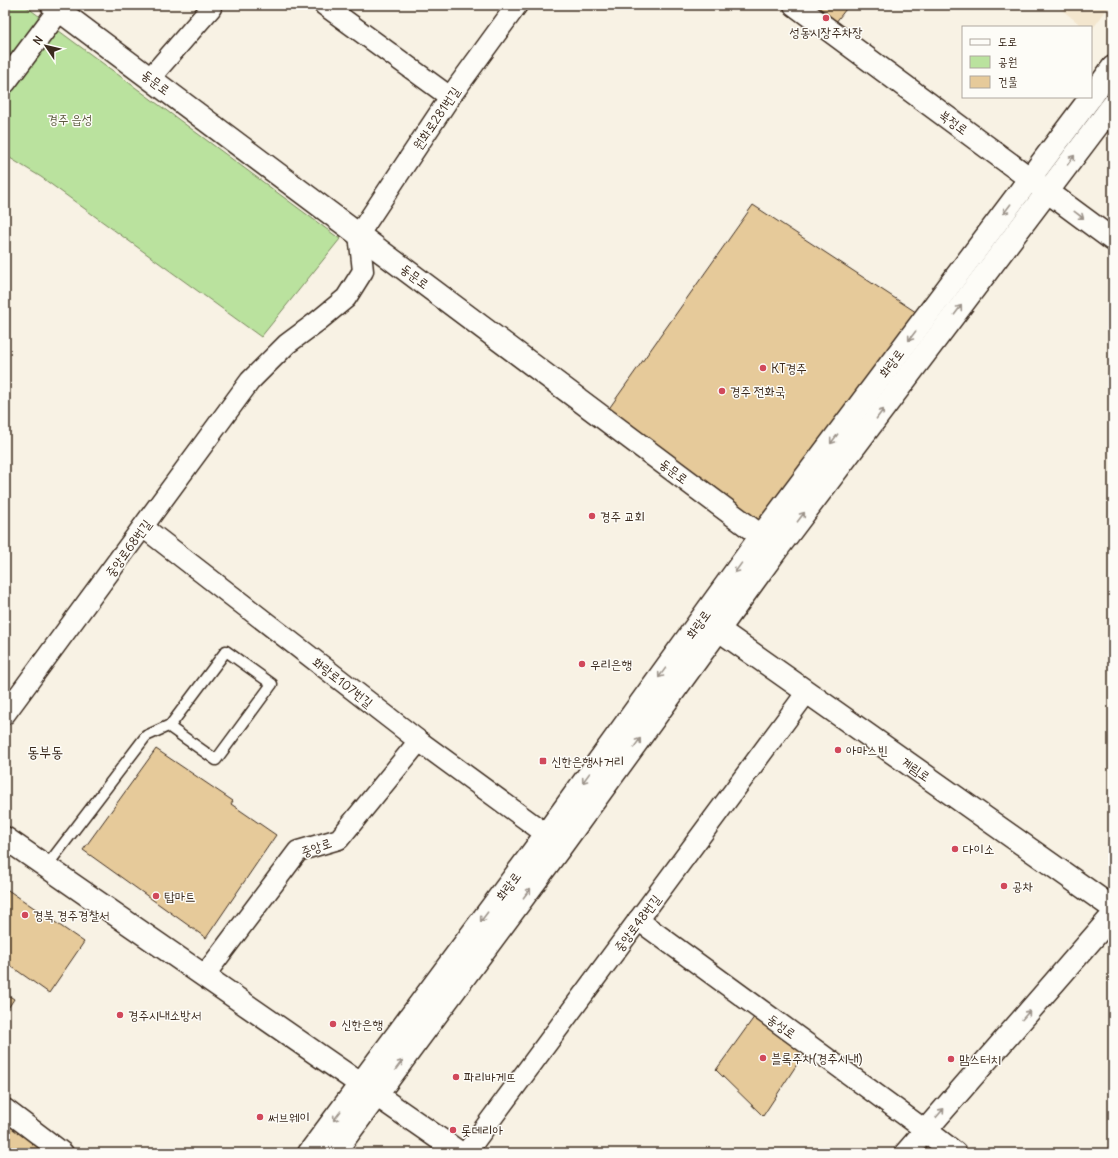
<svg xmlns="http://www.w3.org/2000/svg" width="1118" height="1158" viewBox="0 0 1118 1158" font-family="Delius,'Poor Story',sans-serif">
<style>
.built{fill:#f3e6ce}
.green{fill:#bae29e;stroke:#7a865e}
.building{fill:#e6ca9a;stroke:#3b2a1e}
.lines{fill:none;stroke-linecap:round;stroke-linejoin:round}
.lane-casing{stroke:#3b2a1e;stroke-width:13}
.street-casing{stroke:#3b2a1e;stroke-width:23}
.secondary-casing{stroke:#3b2a1e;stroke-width:25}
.lane{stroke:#fdfcf7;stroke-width:10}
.street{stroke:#fdfcf7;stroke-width:20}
.secondary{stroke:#fdfcf7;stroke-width:22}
.oneway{stroke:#9c938a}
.poi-dot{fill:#d1495b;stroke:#fdfcf7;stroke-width:1.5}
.labels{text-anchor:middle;stroke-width:3;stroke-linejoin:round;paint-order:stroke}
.poi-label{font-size:13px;fill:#3b2a1e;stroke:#fdfcf7;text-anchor:start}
.street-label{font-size:13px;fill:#3b2a1e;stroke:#fdfcf7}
.park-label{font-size:13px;fill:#5b583e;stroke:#fdfcf7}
.quarter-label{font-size:15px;fill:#3b2a1e;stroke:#fdfcf7}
</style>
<rect width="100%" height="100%" fill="#f8f2e4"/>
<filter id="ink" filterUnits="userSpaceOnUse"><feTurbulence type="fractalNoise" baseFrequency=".025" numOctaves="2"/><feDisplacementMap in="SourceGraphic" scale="8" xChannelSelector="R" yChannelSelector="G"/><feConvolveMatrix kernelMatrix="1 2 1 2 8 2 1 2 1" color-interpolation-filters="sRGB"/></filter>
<g filter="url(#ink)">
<!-- built -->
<path class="built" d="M1056,5H1110L1091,31V27H1083Z"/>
<!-- green -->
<path class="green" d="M5,5H24L340,239L261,337L41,177L5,155Z"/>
<!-- building -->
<g class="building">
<path d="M795,5H849L829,31Z"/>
<path d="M753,205L925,318L761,536L603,417Z"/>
<path d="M156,749L233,801L231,804L276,835L206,938L83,850Z"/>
<path d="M5,888L84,942L49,993L5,962Z"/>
<path d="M5,993L14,999L5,1013Z"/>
<path d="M760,1009L809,1046L763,1116L716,1070Z"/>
<path d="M5,1118L44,1148L40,1153H5Z"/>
</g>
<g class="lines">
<defs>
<path id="lane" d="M46,867L146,736L168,726L216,760L272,684L226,651L169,727"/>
<g id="street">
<path d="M324,5L450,97"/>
<path d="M150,78L211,8"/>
<path d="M143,527L419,741L546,834"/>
<path d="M5,714L250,381L287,344L318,321L346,298L363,271L359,234L450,97L517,5"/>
<path d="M638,920L925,1130"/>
<path d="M204,976L298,851L339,839L419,741"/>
<path d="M5,1109L63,1153"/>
<path d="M466,1153L807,692"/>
</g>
<g id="secondary">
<path d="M52,5L773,545"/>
<path d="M795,5L1113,240"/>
<path d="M5,82L59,10"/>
<path d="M1091,97L1113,67"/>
<path d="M719,630L1113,908"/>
<path d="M5,838L460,1153"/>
<path d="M925,1130L955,1153"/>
<path d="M309,1153L546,834L761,536L1091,97"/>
<path d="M334,1153L560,848L778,548L1113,105"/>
<path d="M906,1153L1113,915"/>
</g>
</defs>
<!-- lane casing -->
<use href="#lane" class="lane-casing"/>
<!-- street casing -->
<use href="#street" class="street-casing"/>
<!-- secondary casing -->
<use href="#secondary" class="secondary-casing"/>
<!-- lane -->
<use href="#lane" class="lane"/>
<!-- street -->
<use href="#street" class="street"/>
<!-- secondary -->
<use href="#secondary" class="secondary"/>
</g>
<!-- one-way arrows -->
<defs><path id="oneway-shaft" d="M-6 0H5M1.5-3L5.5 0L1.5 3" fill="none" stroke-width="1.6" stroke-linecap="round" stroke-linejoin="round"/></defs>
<g class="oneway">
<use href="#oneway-shaft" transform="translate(1071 160) rotate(-53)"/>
<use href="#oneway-shaft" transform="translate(1007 209) rotate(127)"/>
<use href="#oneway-shaft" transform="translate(1079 215) rotate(37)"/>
<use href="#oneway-shaft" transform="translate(958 310) rotate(-53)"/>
<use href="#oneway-shaft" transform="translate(912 336) rotate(127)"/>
<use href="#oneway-shaft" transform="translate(880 414) rotate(-53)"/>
<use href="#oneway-shaft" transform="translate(834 439) rotate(127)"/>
<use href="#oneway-shaft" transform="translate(801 517) rotate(-53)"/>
<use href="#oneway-shaft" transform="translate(738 568) rotate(126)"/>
<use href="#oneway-shaft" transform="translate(662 673) rotate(126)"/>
<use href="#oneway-shaft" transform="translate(637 743) rotate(-54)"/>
<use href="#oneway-shaft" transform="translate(586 778) rotate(126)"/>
<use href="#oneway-shaft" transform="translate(527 893) rotate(-53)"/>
<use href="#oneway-shaft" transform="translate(484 917) rotate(127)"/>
<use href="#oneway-shaft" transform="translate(1026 1015) rotate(-49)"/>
<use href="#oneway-shaft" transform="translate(399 1065) rotate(-53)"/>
<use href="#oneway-shaft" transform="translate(940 1113) rotate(-49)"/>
<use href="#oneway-shaft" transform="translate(337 1116) rotate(127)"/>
</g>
</g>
<!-- markers -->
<g class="poi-dot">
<circle cx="826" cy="18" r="4"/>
<circle cx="763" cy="368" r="4"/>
<circle cx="722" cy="391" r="4"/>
<circle cx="592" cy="516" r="4"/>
<circle cx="582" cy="664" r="4"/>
<circle cx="838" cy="750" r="4"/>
<rect x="539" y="757" width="8" height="8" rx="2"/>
<circle cx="955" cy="849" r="4"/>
<circle cx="1004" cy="886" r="4"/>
<circle cx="156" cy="896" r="4"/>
<circle cx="25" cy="915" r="4"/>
<circle cx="120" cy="1015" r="4"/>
<circle cx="333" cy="1024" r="4"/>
<circle cx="763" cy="1058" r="4"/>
<circle cx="951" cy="1059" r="4"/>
<circle cx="456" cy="1077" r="4"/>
<circle cx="260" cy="1117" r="4"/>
<circle cx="453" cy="1130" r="4"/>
</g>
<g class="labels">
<!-- poi labels -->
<g class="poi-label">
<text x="826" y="37" text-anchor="middle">성동시장주차장</text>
<text x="771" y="373">KT경주</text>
<text x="730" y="396">경주 전화국</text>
<text x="600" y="521">경주 교회</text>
<text x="590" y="669">우리은행</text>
<text x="846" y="755">아마스빈</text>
<text x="551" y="766">신한은행사거리</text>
<text x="963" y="854">다이소</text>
<text x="1012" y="891">공차</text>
<text x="164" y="901">탑마트</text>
<text x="33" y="920">경북 경주경찰서</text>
<text x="128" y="1020">경주시내소방서</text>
<text x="341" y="1029">신한은행</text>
<text x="771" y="1063">블록주차(경주시내)</text>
<text x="959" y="1064">맘스터치</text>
<text x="464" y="1082">파리바게뜨</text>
<text x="268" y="1122">써브웨이</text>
<text x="461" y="1135">롯데리아</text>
</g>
<!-- street labels -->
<g class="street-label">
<text transform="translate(156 82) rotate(37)" y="5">동문로</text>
<text transform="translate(436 118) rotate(-56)" y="5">원화로281번길</text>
<text transform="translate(954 122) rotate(36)" y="5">북정로</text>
<text transform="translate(415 276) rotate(37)" y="5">동문로</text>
<text transform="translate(891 363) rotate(-53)" y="5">화랑로</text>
<text transform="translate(674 471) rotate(37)" y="5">동문로</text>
<text transform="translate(128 548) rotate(-54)" y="5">중앙로68번길</text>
<text transform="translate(698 624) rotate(-54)" y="5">화랑로</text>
<text transform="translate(343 682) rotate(38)" y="5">화랑로107번길</text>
<text transform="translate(916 769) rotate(35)" y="5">계림로</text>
<text transform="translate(316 847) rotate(-20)" y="5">중앙로</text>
<text transform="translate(508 886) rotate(-53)" y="5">화랑로</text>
<text transform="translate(637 923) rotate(-53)" y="5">중앙로48번길</text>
<text transform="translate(782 1026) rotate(36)" y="5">동성로</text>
</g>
<!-- park labels -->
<g class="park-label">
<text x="70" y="124">경주 읍성</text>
</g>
<!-- quarter labels -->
<g class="quarter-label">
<text x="45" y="757">동부동</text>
</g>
</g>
<!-- margin -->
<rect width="1118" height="1158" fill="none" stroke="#fdfcf7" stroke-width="20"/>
<rect x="10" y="10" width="1098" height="1138" fill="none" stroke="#3b2a1e" stroke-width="1.5" filter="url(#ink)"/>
<!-- legend -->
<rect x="962" y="26" width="130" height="72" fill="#fdfcf7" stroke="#afa8a0"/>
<rect x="970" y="39" width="20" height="6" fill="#fdfcf7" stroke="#afa8a0"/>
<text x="998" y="46" font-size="12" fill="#3b2a1e">도로</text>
<rect x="970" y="56" width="20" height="12" fill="#bae29e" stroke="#afa8a0"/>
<text x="998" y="66" font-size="12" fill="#3b2a1e">공원</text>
<rect x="970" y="76" width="20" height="12" fill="#e6ca9a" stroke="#afa8a0"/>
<text x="998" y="86" font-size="12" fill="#3b2a1e">건물</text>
<!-- north arrow -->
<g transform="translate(46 46) rotate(305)" stroke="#fdfcf7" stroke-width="3" paint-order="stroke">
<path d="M0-3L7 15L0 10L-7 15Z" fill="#3b2a1e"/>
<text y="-6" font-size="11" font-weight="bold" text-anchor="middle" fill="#3b2a1e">N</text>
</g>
</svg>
